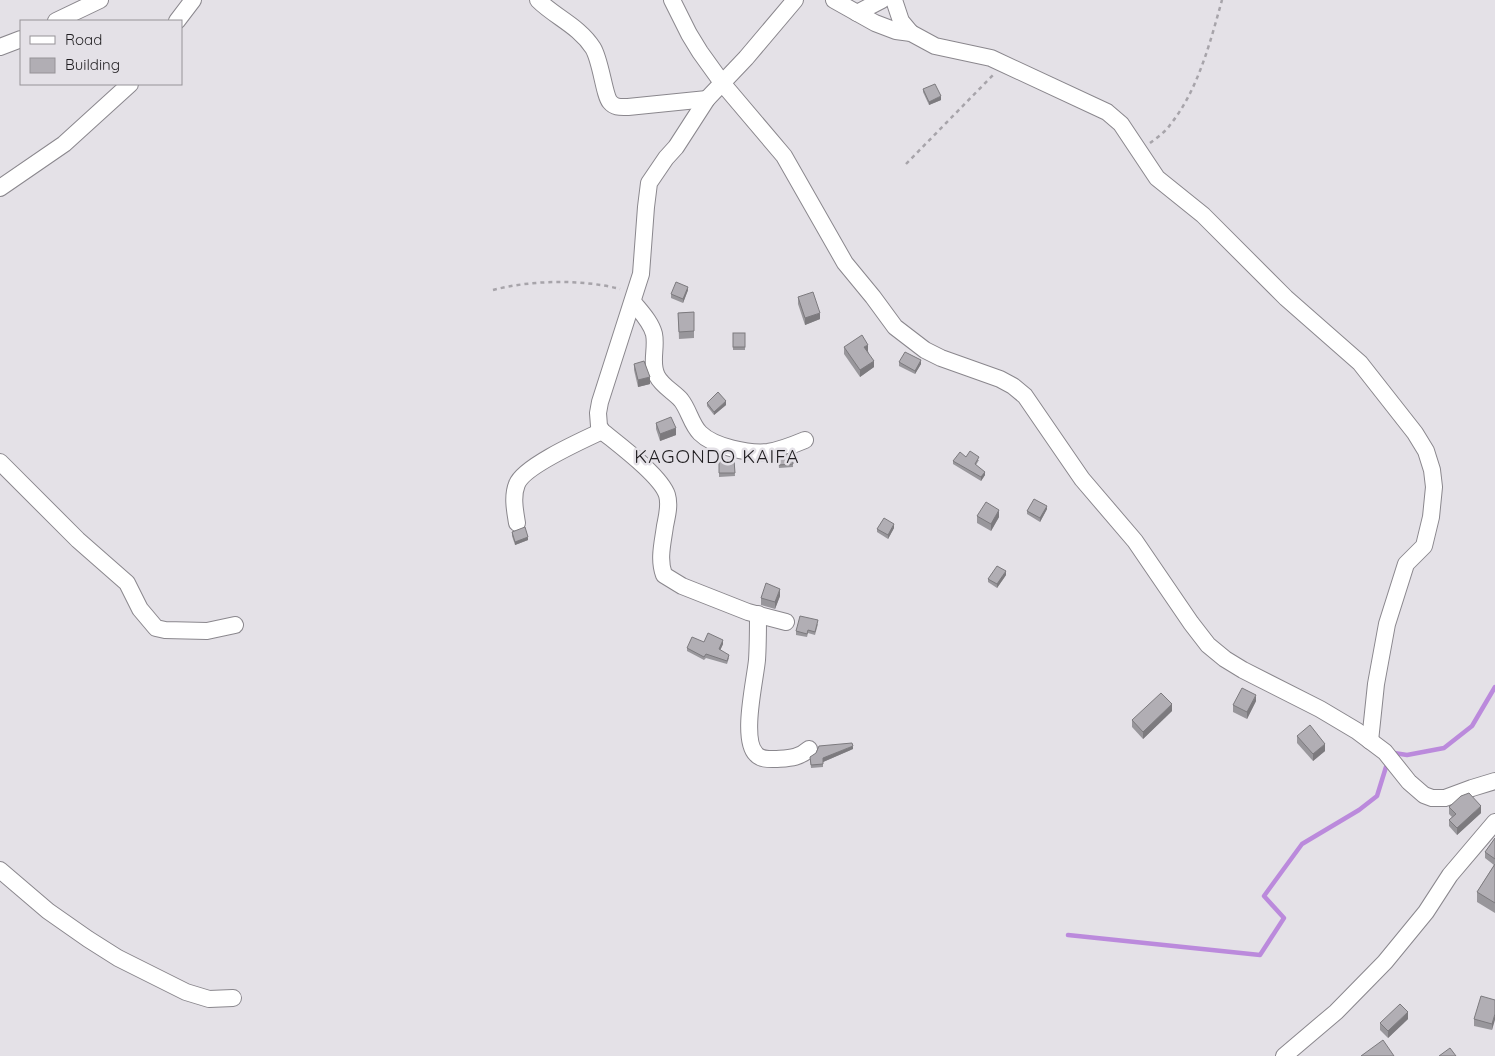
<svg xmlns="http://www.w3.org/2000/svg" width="1495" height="1056" viewBox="0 0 1495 1056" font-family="Quicksand,sans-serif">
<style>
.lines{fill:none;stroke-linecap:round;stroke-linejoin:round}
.stream{stroke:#bb8adc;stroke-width:4.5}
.minor-casing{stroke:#8a878d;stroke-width:18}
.path{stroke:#a7a4aa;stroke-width:2.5;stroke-dasharray:4 4;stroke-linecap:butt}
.minor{stroke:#fff;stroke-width:16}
.wall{fill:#98969b}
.shaded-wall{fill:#7c7a7e}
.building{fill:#b1aeb4;stroke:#7c7a7e}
.labels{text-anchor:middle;stroke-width:5;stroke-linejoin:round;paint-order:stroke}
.quarter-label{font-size:19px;letter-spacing:1px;fill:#201e21;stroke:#e4e1e7}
</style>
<rect width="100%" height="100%" fill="#e4e1e7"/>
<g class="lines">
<!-- stream -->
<g class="stream">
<path d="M1394,753L1407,755L1444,748L1472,726L1495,687"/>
<path d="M1068,935L1260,955L1284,918L1264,896L1302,844L1359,810L1377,796L1386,767"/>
</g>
<defs>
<g id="minor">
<path d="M538,0C555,17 579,26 593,48C601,61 604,95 610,102C615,108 621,107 628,107L707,99"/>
<path d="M672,0L689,34L700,52L723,84L784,156L845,263L873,297L895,327L925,350L941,358L1000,379L1013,386L1025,396L1082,479L1135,541L1191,623L1208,645L1225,659L1243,670L1320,709L1357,731L1385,752L1409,782L1424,795L1432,798H1445L1472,788L1495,781"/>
<path d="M834,0L875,23L896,31L911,33L935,46L991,58L1107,112L1121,124L1157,178L1203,215L1286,298L1360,363L1415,433L1426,451L1432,470L1434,487L1431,517L1424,546L1406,564L1387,624L1376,684L1370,741"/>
<path d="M894,0L901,21L911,33"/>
<path d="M857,13L882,0"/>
<path d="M56,21L100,0"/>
<path d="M177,21L193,0"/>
<path d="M0,47L21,39"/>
<path d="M0,188L64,144L130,84"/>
<path d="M633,302C641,312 651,322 654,334C657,348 650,363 657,376C662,386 674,392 681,400C689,410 691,424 700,433C714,447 749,454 768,452C781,450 793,445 805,440"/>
<path d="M0,462L78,540L127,583L140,609L156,628L165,630L207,631L235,625"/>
<path d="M517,523C515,511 512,496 517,484C524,466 583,440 602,431"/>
<path d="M758,614C758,630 758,645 757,660C755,681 741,739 756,754C761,760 770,759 777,759C790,758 799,758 809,749"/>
<path d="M786,622L748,612L682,586L664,575C658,559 663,542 665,526C667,516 670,505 667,495C661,476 619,445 602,431L599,426L598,413L600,402L641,274L646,207L649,183L666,158L676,147L707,99L746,58L795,0"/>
<path d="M0,870L48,911L88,939L118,958L186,992L209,999L233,998"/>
<path d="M1284,1056L1336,1012L1385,962L1426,912L1450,875L1495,822"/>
</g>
</defs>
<!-- minor casing -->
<use href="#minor" class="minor-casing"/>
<!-- path -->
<g class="path">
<path d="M1150,143C1157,138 1165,132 1170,125C1198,90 1210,43 1222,0"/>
<path d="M906,164L994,74"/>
<path d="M493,290C531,280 582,279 620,289"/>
</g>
<!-- minor -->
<use href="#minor" class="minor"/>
</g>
<!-- wall -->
<g class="wall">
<path d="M923,89L941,100L929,105L923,92Z"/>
<path d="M688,290L683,303L671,298V294Z"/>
<path d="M798,297L820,319L805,325L798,304Z"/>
<path d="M694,312V338L679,339L678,313Z"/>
<rect x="733" y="333" width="12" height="17"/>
<path d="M844,347L868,351L874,367L860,377L844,354Z"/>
<path d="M899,362L921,364L915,374L899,366Z"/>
<path d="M634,364L650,384L638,387L634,370Z"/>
<path d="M707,403L726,405L714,415L707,406Z"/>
<path d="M656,423L676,435L660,441L656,429Z"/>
<path d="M792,452L793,467L779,468L778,457Z"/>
<path d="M966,457L979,460L976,465L985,475L981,481L953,464V461Z"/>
<path d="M719,460H734L735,476L719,477Z"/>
<path d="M1047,509L1040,522L1027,514V511Z"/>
<path d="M977,516L999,517L991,531L977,523Z"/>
<path d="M894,528L888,539L877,532V529Z"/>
<path d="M512,532L528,540L515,545L512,536Z"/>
<path d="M1006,575L997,588L988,582V579Z"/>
<path d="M780,596L775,609L761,605V598Z"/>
<path d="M818,624L815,635L808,633L807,637L796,635V631Z"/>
<path d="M704,642L723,644L720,650L729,658L727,664L706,658L704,660L687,651V648Z"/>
<path d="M1256,701L1247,719L1233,712V705Z"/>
<path d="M1172,711L1143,739L1132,727V720Z"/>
<path d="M1297,736L1325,751L1313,761L1297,743Z"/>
<path d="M853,749L823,762V767L811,768L810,757Z"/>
<path d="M1449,807L1481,813L1457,835L1449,826V820L1452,817L1449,814Z"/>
<path d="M1495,838V913L1477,902V892L1494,865L1485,858V852Z"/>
<path d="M1495,1000L1492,1030L1474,1026V1019Z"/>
<path d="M1408,1019L1388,1038L1380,1030V1023Z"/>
</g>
<!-- shaded-wall -->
<g class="shaded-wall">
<path d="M941,96V100L929,105V102Z"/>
<path d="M688,287V290L683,303V299Z"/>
<path d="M820,313V319L805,325V318Z"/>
<path d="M868,345V351L864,354V347Z"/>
<path d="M921,360V364L915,374V371Z"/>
<path d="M874,361V367L860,377V370Z"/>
<path d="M650,377V384L638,387V380Z"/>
<path d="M726,401V405L714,415V412Z"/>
<path d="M676,428V435L660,441V434Z"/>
<path d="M985,472V475L981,481V477Z"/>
<path d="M1047,506V509L1040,522V518Z"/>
<path d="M999,510V517L991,531V524Z"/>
<path d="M894,524V528L888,539V535Z"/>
<path d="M528,537V540L515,545V542Z"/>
<path d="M1006,571V575L997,588V584Z"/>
<path d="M780,589V596L775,609V602Z"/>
<path d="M723,640V644L719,653V649Z"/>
<path d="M1256,695V701L1247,719V712Z"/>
<path d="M1172,704V711L1143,739V732Z"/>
<path d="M1325,744V751L1313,761V754Z"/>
<path d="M853,746V749L823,762V758Z"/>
<path d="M1481,806V813L1457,835V828Z"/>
<path d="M1408,1012V1019L1388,1038V1031Z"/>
<path d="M1495,1014V1020L1492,1030V1024Z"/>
</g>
<!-- building -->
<g class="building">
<path d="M935,84L941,96L929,102L923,89Z"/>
<path d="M676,282L688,287L683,299L671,294Z"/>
<path d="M813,292L820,313L805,318L798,297Z"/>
<path d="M694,312V331L679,332L678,313Z"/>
<rect x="733" y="333" width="12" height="14"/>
<path d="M862,335L868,345L864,347L874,361L860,370L844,347Z"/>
<path d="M905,352L921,360L915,371L899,362Z"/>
<path d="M644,361L650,377L638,380L634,364Z"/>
<path d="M718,392L726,401L714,412L707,403Z"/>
<path d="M671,417L676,428L660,434L656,423Z"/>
<path d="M970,451L979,457L975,464L985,472L981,477L953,461L960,452L966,457Z"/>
<path d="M792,452L793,464L779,465L778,457Z"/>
<path d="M719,460H734L735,473H719Z"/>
<path d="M1034,499L1047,506L1040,518L1027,511Z"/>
<path d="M986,502L999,510L991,524L977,516Z"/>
<path d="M884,518L894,524L888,535L877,529Z"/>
<path d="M525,527L528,537L515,542L512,532Z"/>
<path d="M997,566L1006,571L997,584L988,579Z"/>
<path d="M766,583L780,589L775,602L761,598Z"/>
<path d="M800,616L818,620L815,632L808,630L807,634L796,631Z"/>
<path d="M708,633L723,640L719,649L729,655L727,661L706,654L704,657L687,648L692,637L704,642Z"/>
<path d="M1242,688L1256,695L1247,712L1233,705Z"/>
<path d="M1161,693L1172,704L1143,732L1132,720Z"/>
<path d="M1310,725L1325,744L1313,754L1297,736Z"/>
<path d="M852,743L853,746L823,758V764L811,765L810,757L816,753L819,746Z"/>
<path d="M1469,793L1481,806L1457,828L1449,820L1456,814L1449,807L1461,796Z"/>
<path d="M1495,838V859L1485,852Z"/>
<path d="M1495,864V903L1477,892Z"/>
<path d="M1481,996L1495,1000V1014L1492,1024L1474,1019Z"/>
<path d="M1400,1004L1408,1012L1388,1031L1380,1023Z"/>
<path d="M1383,1040L1394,1056H1361Z"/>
<path d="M1450,1048L1456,1056H1439Z"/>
</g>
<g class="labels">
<!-- quarter labels -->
<g class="quarter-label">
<text x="717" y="463">KAGONDO KAIFA</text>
</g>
</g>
<!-- legend -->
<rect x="20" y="20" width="162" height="65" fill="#e4e1e7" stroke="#969398"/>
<rect x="30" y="36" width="25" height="8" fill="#ffffff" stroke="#969398"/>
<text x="65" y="45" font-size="15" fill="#201e21">Road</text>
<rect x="30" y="58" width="25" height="15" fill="#b1aeb4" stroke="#969398"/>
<text x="65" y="70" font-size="15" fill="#201e21">Building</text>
</svg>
